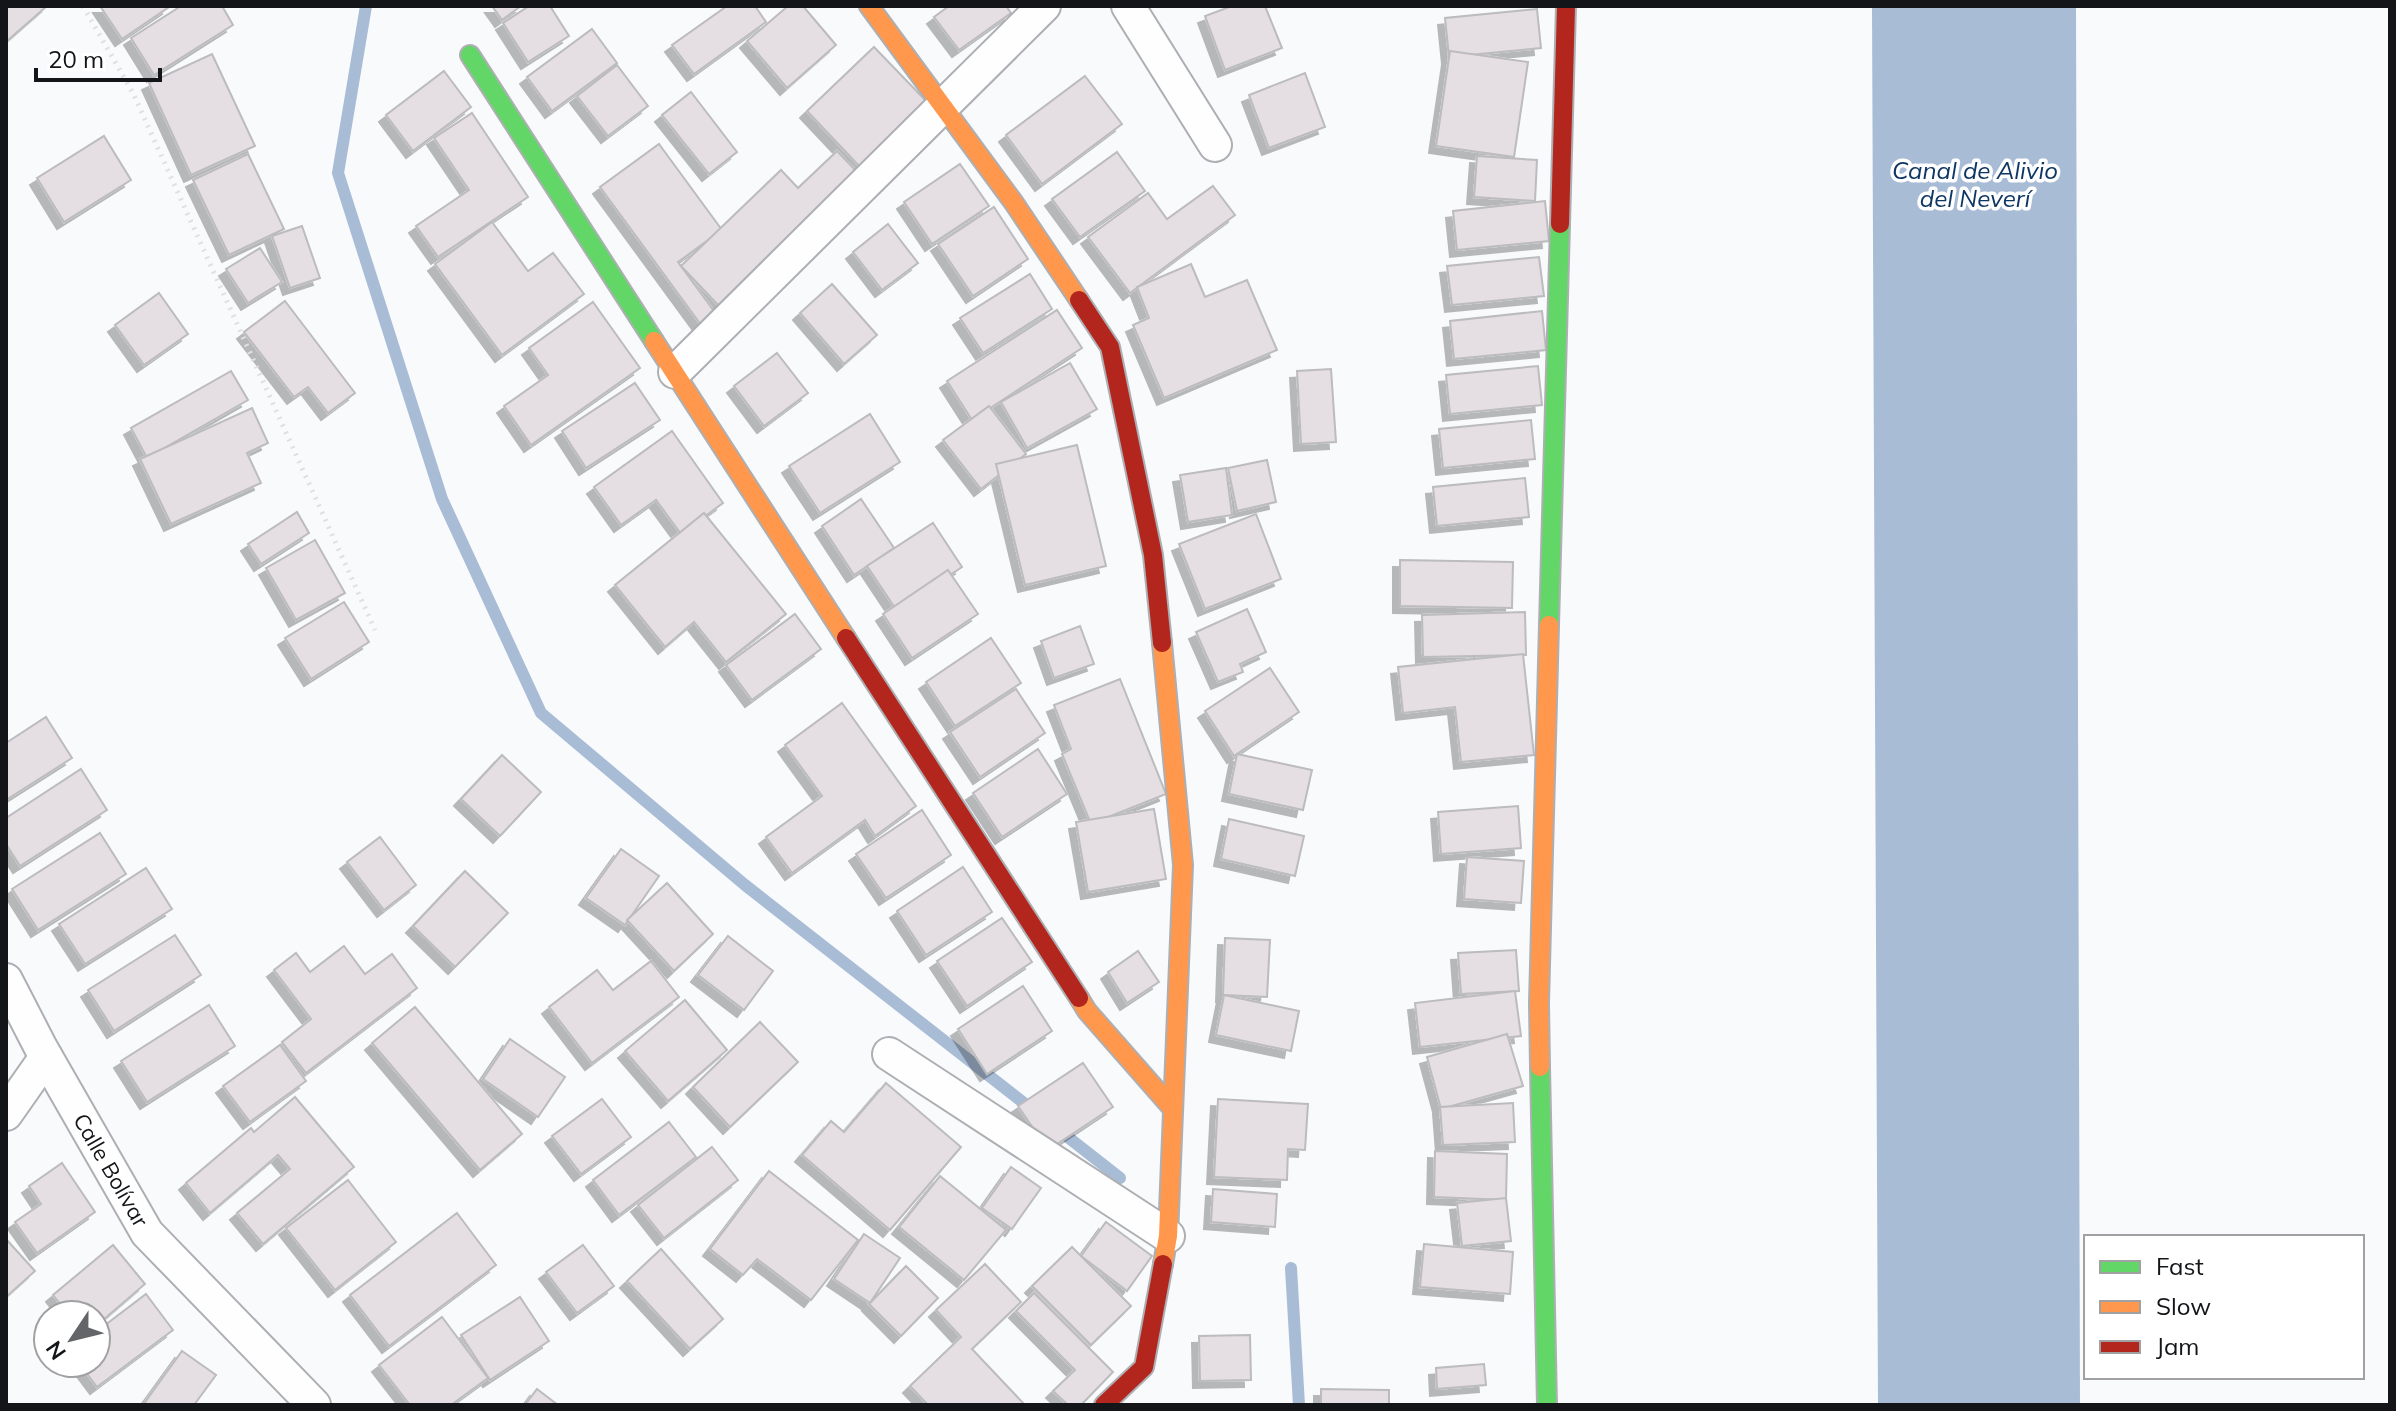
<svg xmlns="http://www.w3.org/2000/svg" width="2396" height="1411" viewBox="0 0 2396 1411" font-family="Mulish,sans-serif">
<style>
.water{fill:#a8bcd6}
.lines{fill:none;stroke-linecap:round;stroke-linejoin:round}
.stream{stroke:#a8bcd6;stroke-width:12}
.building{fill:#e5dee3;stroke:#bcbbbd;stroke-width:2;filter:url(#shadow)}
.street-casing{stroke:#adafb2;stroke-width:36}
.fast-casing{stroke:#adafb2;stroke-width:22}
.slow-casing{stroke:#adafb2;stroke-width:22}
.jam-casing{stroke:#adafb2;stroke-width:22}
.path{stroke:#e0e0e2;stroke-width:5;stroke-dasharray:2 6;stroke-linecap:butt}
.street{stroke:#fefeff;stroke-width:32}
.fast{stroke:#63d668;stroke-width:18}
.slow{stroke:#ff974d;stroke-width:18}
.jam{stroke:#b3261e;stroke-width:18}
.labels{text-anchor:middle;stroke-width:7;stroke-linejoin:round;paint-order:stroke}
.street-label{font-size:22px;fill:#131518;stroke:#fff}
.water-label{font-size:24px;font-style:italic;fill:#0e3663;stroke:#fff}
</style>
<defs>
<filter id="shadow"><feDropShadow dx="-7" dy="7" stdDeviation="0" flood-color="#0004"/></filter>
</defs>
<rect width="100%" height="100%" fill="#f8fafc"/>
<!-- water -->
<path class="water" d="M1872,6H2076L2080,1405H1878Z"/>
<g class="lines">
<!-- stream -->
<g class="stream">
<path d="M366,6L338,173L442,499L541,713L745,885L1034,1111"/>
<path d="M1055,1127L1120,1178"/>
<path d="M1291,1268L1299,1405"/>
</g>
</g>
<!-- building -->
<g class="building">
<path d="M6,6H47L7,41Z"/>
<path d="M100,6H168L169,7L122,39Z"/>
<path d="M181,6H222L233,25L154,75L131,38Z"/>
<path d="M492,6H521L502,20Z"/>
<path d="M529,6H550L569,36L528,62L503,23Z"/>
<path d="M727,6H755L766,22L694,74L672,45Z"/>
<path d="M788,6H803L836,45L787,88L747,41Z"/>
<path d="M949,6H1006L1011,13L959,50L934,17Z"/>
<path d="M1232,6H1265L1282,48L1225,70L1205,16Z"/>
<path d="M1537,9L1541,48L1449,57L1445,18Z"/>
<path d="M592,29L617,63L552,111L527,77Z"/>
<path d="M874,47L929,104L861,168L807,111Z"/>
<path d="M1450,51L1528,62L1514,157L1436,146Z"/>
<path d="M212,54L255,146L191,175L149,83Z"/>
<path d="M617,65L648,106L608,136L577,96Z"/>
<path d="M444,71L471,107L413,151L386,115Z"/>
<path d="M1305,73L1325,127L1269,148L1249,95Z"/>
<path d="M1085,76L1122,124L1042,184L1006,135Z"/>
<path d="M691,92L737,152L709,174L662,115Z"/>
<path d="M472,113L528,197L438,257L416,226L469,190L434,138Z"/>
<path d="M104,136L131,180L64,222L37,178Z"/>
<path d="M659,144L722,230L678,262L719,318L704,329L600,187Z"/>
<path d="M837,151L860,175L720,307L681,266L781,170L798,188Z"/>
<path d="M1117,152L1145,191L1080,237L1052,199Z"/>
<path d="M248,154L284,229L229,255L193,180Z"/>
<path d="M1477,156L1537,160L1535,201L1474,197Z"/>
<path d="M960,164L989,206L932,244L904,202Z"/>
<path d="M1213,186L1235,215L1130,293L1088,237L1148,193L1167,219Z"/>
<path d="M1545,201L1549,241L1457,250L1453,211Z"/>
<path d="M994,207L1028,259L973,296L938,244Z"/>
<path d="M492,222L528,271L553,253L584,294L502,355L435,264Z"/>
<path d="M888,224L918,263L882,290L853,252Z"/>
<path d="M302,226L320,278L290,288L272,236Z"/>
<path d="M260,248L282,282L248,303L226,269Z"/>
<path d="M1539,257L1544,296L1452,305L1447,266Z"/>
<path d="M1191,264L1205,297L1247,280L1277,350L1164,398L1133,325L1149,318L1137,287Z"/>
<path d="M1030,274L1052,309L983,353L960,318Z"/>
<path d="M832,284L877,335L844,364L800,313Z"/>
<path d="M159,293L188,334L144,365L115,325Z"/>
<path d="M285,301L355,393L328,413L308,387L294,397L244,332Z"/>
<path d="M593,302L640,368L531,445L504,406L548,375L529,348Z"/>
<path d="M1057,310L1082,348L972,420L947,381Z"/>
<path d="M1542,311L1546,350L1454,359L1450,321Z"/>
<path d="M777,353L808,393L764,426L734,386Z"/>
<path d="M1070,363L1097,409L1027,448L1001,402Z"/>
<path d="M1538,366L1542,405L1450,414L1446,375Z"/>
<path d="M1331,369L1336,442L1301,444L1297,371Z"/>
<path d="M231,371L248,400L147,458L131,428Z"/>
<path d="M635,383L660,420L586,468L562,431Z"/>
<path d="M989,406L1026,454L981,489L943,440Z"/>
<path d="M252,408L268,443L247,453L261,483L171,524L140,459Z"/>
<path d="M870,414L900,462L820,513L789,466Z"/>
<path d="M1531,420L1535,459L1443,468L1439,429Z"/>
<path d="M672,431L723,503L681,534L656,500L621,525L594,487Z"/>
<path d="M1077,445L1106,566L1025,585L996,464Z"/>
<path d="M1267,460L1276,502L1237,511L1228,468Z"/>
<path d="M1226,468L1232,515L1188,522L1180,475Z"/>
<path d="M1525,478L1529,517L1437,526L1433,487Z"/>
<path d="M861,499L894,548L854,575L822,526Z"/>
<path d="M297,512L309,533L261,564L248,544Z"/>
<path d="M704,513L786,614L726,662L694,622L665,647L615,585Z"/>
<path d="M1256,514L1281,579L1205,609L1179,544Z"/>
<path d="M933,523L962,567L897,611L867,566Z"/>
<path d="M315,540L345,593L296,620L266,568Z"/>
<path d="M1400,560L1513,562L1512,608L1400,606Z"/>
<path d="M948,570L978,614L912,658L883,614Z"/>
<path d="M344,602L369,642L311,679L285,638Z"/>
<path d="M1247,609L1266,652L1240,664L1243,672L1218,682L1196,632Z"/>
<path d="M1525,612L1526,655L1423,657L1422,615Z"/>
<path d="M795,614L821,649L752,700L726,665Z"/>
<path d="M1080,626L1094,664L1054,678L1041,641Z"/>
<path d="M991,638L1021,683L955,726L926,682Z"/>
<path d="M1523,654L1534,755L1461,762L1455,707L1403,713L1398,667Z"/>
<path d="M1270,668L1299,712L1234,756L1205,711Z"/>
<path d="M1120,679L1166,794L1091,824L1062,754L1071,749L1054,705Z"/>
<path d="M1016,689L1045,733L980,777L950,732Z"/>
<path d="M842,703L916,806L875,836L865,820L792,873L766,837L822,796L785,745Z"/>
<path d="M46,717L72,758L6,800V743Z"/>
<path d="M1038,749L1067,794L1002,837L973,793Z"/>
<path d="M1237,754L1312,770L1303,810L1229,794Z"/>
<path d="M502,755L541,792L500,836L461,799Z"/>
<path d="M81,769L107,810L20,866L6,844V818Z"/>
<path d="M1518,806L1521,848L1441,854L1438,812Z"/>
<path d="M1154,809L1166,879L1088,892L1076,822Z"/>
<path d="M922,810L951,855L886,898L856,854Z"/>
<path d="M1229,819L1304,836L1295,876L1221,859Z"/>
<path d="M100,833L126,874L38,930L12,889Z"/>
<path d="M380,837L416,885L384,910L347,862Z"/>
<path d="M621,849L659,876L625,925L586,898Z"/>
<path d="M1467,857L1524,861L1521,903L1464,899Z"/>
<path d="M963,867L992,912L926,955L897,911Z"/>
<path d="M146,868L172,909L85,964L59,924Z"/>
<path d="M465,871L508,913L455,967L413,926Z"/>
<path d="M667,883L713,934L674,971L627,920Z"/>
<path d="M1002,918L1032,962L967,1006L937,961Z"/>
<path d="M175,935L201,975L114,1031L88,990Z"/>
<path d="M728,936L773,971L744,1010L698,975Z"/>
<path d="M1225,938L1270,940L1267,997L1223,995Z"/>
<path d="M344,946L365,974L392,954L417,988L306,1073L282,1042L311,1019L274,970L296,953L310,972Z"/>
<path d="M1516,950L1519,991L1461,994L1458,953Z"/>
<path d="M1138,951L1159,982L1127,1003L1108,972Z"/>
<path d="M651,961L679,997L592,1063L549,1007L597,970L613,990Z"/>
<path d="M1023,986L1052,1031L987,1074L958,1029Z"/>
<path d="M1515,991L1521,1036L1420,1047L1415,1003Z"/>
<path d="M1224,995L1299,1011L1291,1051L1216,1035Z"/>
<path d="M685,1000L727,1050L668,1101L625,1051Z"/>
<path d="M209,1005L235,1046L147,1102L121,1061Z"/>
<path d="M415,1007L522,1134L480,1170L372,1043Z"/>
<path d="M760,1022L798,1062L730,1127L693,1087Z"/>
<path d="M1507,1034L1523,1086L1441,1109L1427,1057Z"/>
<path d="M510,1039L565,1077L538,1117L483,1079Z"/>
<path d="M280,1045L306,1081L250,1122L223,1086Z"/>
<path d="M1083,1063L1113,1107L1048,1150L1018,1106Z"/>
<path d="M886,1083L961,1147L890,1230L802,1155L831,1121L844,1132Z"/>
<path d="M295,1097L354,1167L263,1244L237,1213L290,1169L278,1155L210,1213L186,1183L251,1128L254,1132Z"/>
<path d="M602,1099L631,1137L581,1174L552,1136Z"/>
<path d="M1218,1099L1308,1104L1305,1150L1288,1149L1287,1180L1214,1177Z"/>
<path d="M1513,1103L1515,1142L1443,1145L1440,1107Z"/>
<path d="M669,1122L696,1157L619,1215L593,1180Z"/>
<path d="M712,1147L738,1180L664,1238L638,1205Z"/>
<path d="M1435,1151L1507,1154L1506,1200L1434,1197Z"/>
<path d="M62,1163L95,1212L37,1253L15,1222L41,1204L29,1186Z"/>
<path d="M1011,1167L1041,1188L1012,1229L982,1208Z"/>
<path d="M769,1171L858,1240L811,1300L757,1259L743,1275L710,1249Z"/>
<path d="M940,1176L1006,1230L964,1280L899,1227Z"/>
<path d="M348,1180L396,1242L335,1290L286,1228Z"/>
<path d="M1213,1189L1277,1194L1275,1227L1211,1222Z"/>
<path d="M1506,1198L1511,1241L1462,1246L1457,1203Z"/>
<path d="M457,1213L496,1265L389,1346L350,1295Z"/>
<path d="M1106,1222L1152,1256L1127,1291L1081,1256Z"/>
<path d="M864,1234L900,1258L870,1303L834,1279Z"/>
<path d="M6,1239L35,1271L6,1297Z"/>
<path d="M1424,1244L1513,1252L1510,1294L1420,1287Z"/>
<path d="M113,1245L145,1284L96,1326V1315H69L53,1295Z"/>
<path d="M583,1245L614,1286L577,1313L546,1272Z"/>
<path d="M1072,1247L1131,1306L1091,1345L1032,1286Z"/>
<path d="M661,1249L723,1319L690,1349L627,1281Z"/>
<path d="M985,1264L1021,1302L972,1349L1025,1405H928L910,1386L961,1337L936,1310Z"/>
<path d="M906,1266L938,1298L901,1336L869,1304Z"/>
<path d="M1034,1293L1113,1372L1081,1405H1068L1053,1391L1075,1370L1016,1311Z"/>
<path d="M146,1294L173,1330L97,1387L79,1363H96V1332Z"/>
<path d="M520,1297L549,1341L490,1380L461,1335Z"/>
<path d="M442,1317L488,1378L451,1405H410L379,1365Z"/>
<path d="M1250,1335L1251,1380L1200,1381L1199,1336Z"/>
<path d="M182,1351L216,1375L194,1405H143Z"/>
<path d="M1484,1364L1486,1385L1437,1389L1436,1368Z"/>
<path d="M537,1389L558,1405H525Z"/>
<path d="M1321,1389L1389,1390V1405H1321Z"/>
</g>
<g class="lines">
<defs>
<g id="street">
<path d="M1128,6L1215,145"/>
<path d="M675,372L1044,6"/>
<path d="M6,980L41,1048L147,1233L314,1405"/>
<path d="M889,1054L1168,1236"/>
<path d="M6,1114L46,1057"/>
</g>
<g id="fast">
<path d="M470,55L654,341"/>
<path d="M1549,625L1560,224"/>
<path d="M1540,1067L1547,1405"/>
</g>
<g id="slow">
<path d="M869,6L1014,203L1079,300"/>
<path d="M654,341L846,638"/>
<path d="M1162,643L1183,865L1168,1236L1163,1264"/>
<path d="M1079,998L1087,1011L1173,1109"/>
<path d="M1540,1067L1539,1003L1549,625"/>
</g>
<g id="jam">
<path d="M1560,224L1566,6"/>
<path d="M1079,300L1110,347L1153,555L1162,643"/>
<path d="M846,638L1079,998"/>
<path d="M1104,1405L1144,1367L1163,1264"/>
</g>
</defs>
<!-- street casing -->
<use href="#street" class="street-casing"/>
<!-- fast casing -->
<use href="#fast" class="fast-casing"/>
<!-- slow casing -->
<use href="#slow" class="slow-casing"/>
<!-- jam casing -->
<use href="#jam" class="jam-casing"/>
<!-- path -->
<path class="path" d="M83,6L133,93L375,630"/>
<!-- street -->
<use href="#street" class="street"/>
<!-- fast -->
<use href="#fast" class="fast"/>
<!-- slow -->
<use href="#slow" class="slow"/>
<!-- jam -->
<use href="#jam" class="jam"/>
</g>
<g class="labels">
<!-- street labels -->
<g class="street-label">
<text transform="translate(111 1170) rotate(60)" y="8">Calle Bolívar</text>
</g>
<!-- water labels -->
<g class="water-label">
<text x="1975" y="179">Canal de Alivio<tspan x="1975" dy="28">del Neverí</tspan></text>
</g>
</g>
<!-- border -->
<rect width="2396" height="1411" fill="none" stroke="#131518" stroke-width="16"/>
<!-- legend -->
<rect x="2084" y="1235" width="280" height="144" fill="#ffffff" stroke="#a1a1a3" stroke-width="2"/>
<rect x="2100" y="1261" width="40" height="12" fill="#63d668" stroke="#a1a1a3" stroke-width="2"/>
<text x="2156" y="1275" font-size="24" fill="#131518">Fast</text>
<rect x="2100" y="1301" width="40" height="12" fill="#ff974d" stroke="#a1a1a3" stroke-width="2"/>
<text x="2156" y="1315" font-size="24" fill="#131518">Slow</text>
<rect x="2100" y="1341" width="40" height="12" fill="#b3261e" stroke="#a1a1a3" stroke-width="2"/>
<text x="2156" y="1355" font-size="24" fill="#131518">Jam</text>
<!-- north arrow -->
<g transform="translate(72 1339) rotate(235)"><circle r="38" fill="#ffffff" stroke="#a1a1a3" stroke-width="2"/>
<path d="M0-6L14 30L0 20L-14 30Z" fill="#636568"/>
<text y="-12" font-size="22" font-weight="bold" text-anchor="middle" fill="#131518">N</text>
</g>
<!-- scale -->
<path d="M36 68v12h124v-12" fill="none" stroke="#131518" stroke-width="4"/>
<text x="48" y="68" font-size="24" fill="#131518" stroke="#ffffff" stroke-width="6" paint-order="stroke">20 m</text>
</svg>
